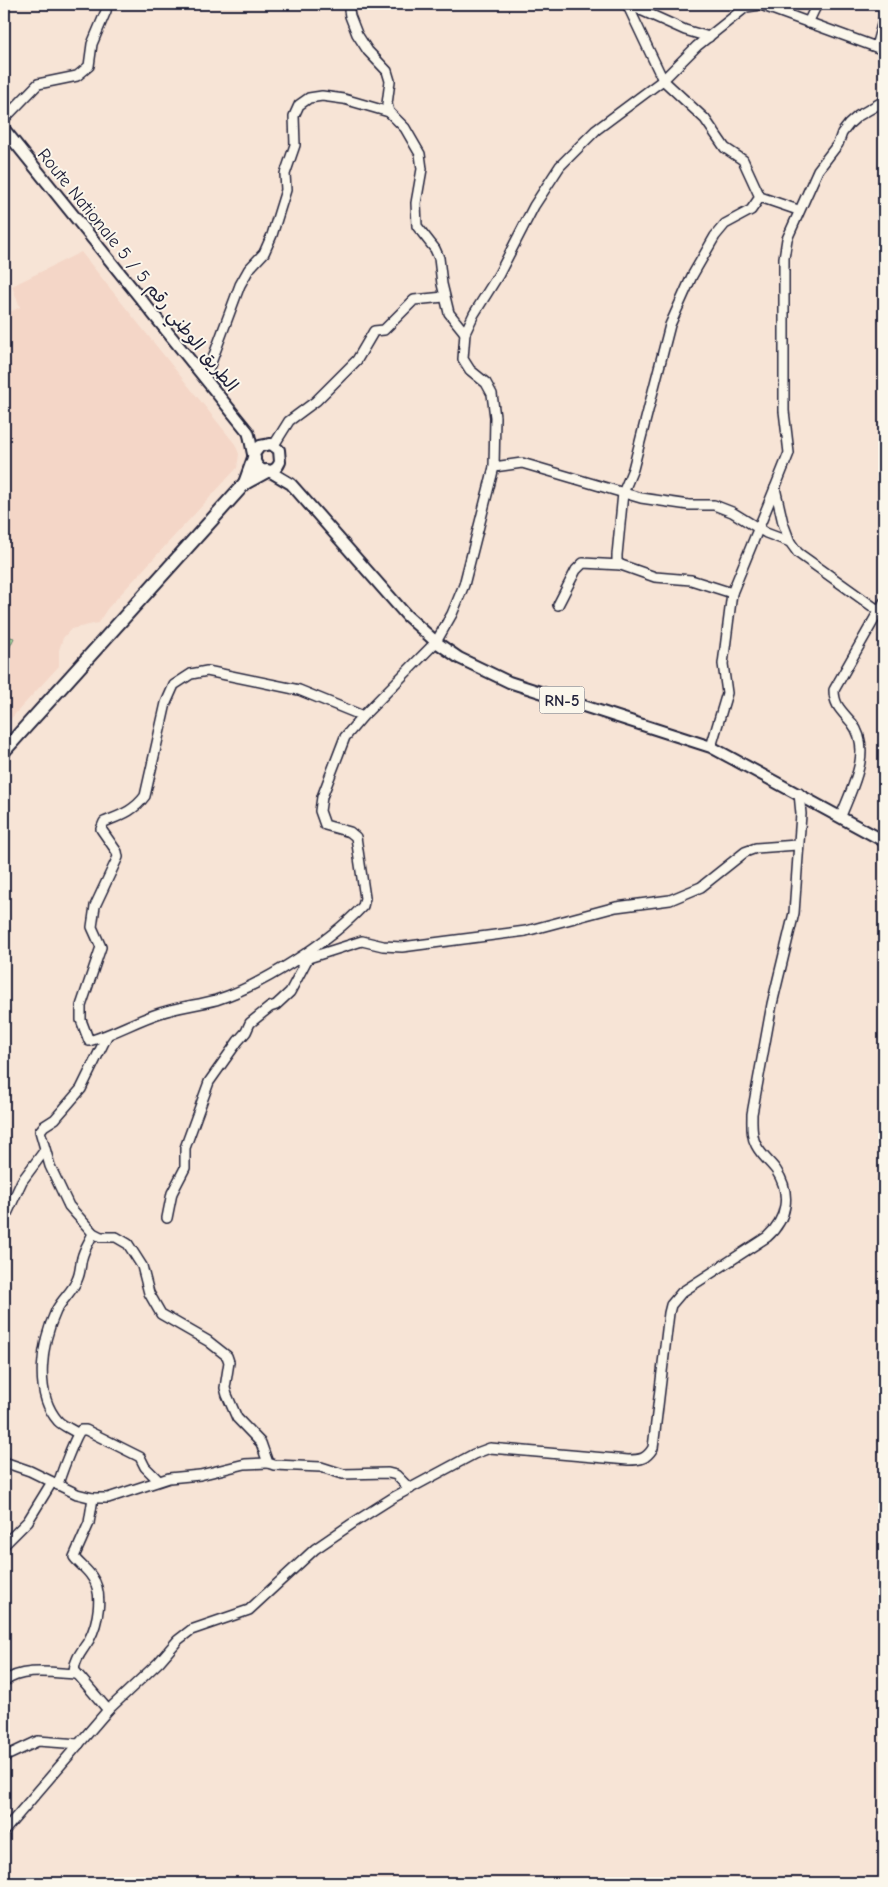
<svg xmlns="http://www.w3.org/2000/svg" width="888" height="1887" viewBox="0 0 888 1887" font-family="'Comic Neue','Playpen Sans Arabic',sans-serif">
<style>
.built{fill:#f4d6c7}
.green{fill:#abde9f;stroke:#66806d}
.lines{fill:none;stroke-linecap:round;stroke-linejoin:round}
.minor-casing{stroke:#22223b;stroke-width:12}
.major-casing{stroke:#22223b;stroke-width:14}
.highway-casing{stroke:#22223b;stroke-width:16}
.minor{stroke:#fbf7ec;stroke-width:9}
.major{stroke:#fbf7ec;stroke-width:10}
.highway{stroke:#fbf7ec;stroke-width:12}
.labels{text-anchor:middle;stroke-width:4;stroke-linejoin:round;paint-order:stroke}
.shield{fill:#fbf7ec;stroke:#636270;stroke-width:1}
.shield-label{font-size:16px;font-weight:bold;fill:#22223b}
.street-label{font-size:18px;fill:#22223b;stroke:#fbf7ec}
</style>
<rect width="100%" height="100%" fill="#f7e4d6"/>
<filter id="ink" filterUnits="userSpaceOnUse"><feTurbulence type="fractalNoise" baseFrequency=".02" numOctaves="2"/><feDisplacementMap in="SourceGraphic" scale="10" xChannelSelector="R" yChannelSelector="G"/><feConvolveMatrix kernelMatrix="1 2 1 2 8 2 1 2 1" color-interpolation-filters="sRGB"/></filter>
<g filter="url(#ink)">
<!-- built -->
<path class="built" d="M81,252L235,444L239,454L237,468L107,609L98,623L71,629L63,638L59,650V666L4,726V315L20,307L12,286Z"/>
<!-- green -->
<path class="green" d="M4,628L8,629L7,636L14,638L4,659Z"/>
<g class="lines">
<defs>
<g id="minor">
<path d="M348,4L350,16L357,34L368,51L387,71L390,81L387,104L389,112L405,128L420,154L422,169L416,203L417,226L435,249L439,258L442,284L449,313L465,333"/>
<path d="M627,4L663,80L705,119L725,148L743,160L760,197L798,210"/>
<path d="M627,4L685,30L709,37"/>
<path d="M808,23L817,4"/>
<path d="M876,47L884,17"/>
<path d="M4,119L38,84L77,76L89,66L92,44L106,11L107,4"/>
<path d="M205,379L240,285L249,269L264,253L272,235L286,190L285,174L295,145L294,116L299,105L309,98L322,96L344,99L389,112"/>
<path d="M274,445L289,421L316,401L357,360L374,331L384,330L414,300L444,297"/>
<path d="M494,467L522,463L641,498L689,505H714L732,512L766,533L790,542"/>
<path d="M732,593L691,580L655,577L621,565L617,562V555L623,493L633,469L670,325L692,276L715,236L725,224L751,210L760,197"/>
<path d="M558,605L576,570L583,563L621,565"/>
<path d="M879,611L798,553L790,542L783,523L775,488L789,453L784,411V258L787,239L818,170L838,144L842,133L849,124L858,116L884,101"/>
<path d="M363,716L299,690L207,671L191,674L174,685L166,703L145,796C134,811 121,815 104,822L101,829L117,852L118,857L95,906L92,927L101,947L81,1006V1020L89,1041C114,1034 135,1021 160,1013C178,1007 197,1005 216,1000C263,985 329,942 363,906L365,898L356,837L350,832L325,825L320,811L322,797L345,737L363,716L436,642L452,614L464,585L494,467L495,417L492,394L486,383L470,370L463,359L465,333L474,314L499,274L534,206L560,166L596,130L663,80L697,46L746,7L761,5L884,50"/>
<path d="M711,747L727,693L723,664L732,593L775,488"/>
<path d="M841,816C852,788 873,750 852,723C842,711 834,706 834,690L884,602"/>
<path d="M299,961L362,941L383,946L402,947L526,931L616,907L670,900L701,887L745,852L756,848L797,845"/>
<path d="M107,1036L81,1089L55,1119L44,1126L40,1131L50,1166L69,1206L93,1233L101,1237H116L128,1244L142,1266L149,1293L161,1314L208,1341L227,1356L229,1362L225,1388L227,1395L237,1418L261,1443L268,1463L274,1465L321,1467L343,1474L388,1473L396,1475L410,1489"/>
<path d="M167,1218L172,1193L185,1168V1148L209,1082L238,1041L246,1032L250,1023L270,1007L276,1005L290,992L308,958"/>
<path d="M4,1220L22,1181L45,1150"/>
<path d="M77,1433C71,1429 63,1426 58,1421C33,1393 42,1341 56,1311C62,1299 72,1292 77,1280C81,1272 80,1265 82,1258C84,1249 90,1241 93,1233"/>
<path d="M4,1462L30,1471L77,1494L93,1498H108L169,1478L200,1475L245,1464L268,1463"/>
<path d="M58,1485C60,1476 76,1434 81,1430H86L140,1457L145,1467L158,1480"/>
<path d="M93,1498L89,1523L74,1557C79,1564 87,1569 92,1577C104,1593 98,1623 89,1640C83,1650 75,1658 74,1670L108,1710"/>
<path d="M4,1545L28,1521L52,1482"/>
<path d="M4,1682C21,1667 55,1673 77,1674"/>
<path d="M4,1757L38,1741L79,1744"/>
<path d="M4,1831L108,1710L159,1662L178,1640L191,1630L249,1610L315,1549L353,1523L394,1497L474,1454L490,1448L628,1460C641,1460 646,1459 653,1448L669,1313L671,1305L682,1292L767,1237C787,1219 792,1194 776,1170C770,1162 761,1155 756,1145C751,1136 752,1125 752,1114L772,1004L794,913L801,814L799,793"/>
</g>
<g id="major">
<path d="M4,129L248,432C253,444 251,472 268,471C274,471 278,467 280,462L279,450L271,444L260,446L254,454"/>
<path d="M269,471L291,484L407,616L436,642L459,658L509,682L711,747L884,841"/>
</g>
<g id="highway">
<path d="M245,483L254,458"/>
<path d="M4,751L245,483L267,471"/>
</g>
</defs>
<!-- minor casing -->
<use href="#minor" class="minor-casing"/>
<!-- major casing -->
<use href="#major" class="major-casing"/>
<!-- highway casing -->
<use href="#highway" class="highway-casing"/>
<!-- minor -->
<use href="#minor" class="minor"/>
<!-- major -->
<use href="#major" class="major"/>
<!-- highway -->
<use href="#highway" class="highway"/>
</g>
</g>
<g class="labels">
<!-- shield labels -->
<rect class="shield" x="539.5" y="686.5" width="45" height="27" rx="4"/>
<g class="shield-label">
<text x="562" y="706">RN-5</text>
</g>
<!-- street labels -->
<g class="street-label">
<text transform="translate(138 270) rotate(51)" y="6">Route Nationale 5 / الطريق الوطني رقم 5</text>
</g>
</g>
<!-- margin -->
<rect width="888" height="1887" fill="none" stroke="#fbf7ec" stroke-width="20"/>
<rect x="10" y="10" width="868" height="1867" fill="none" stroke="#22223b" stroke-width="2" filter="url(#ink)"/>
</svg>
